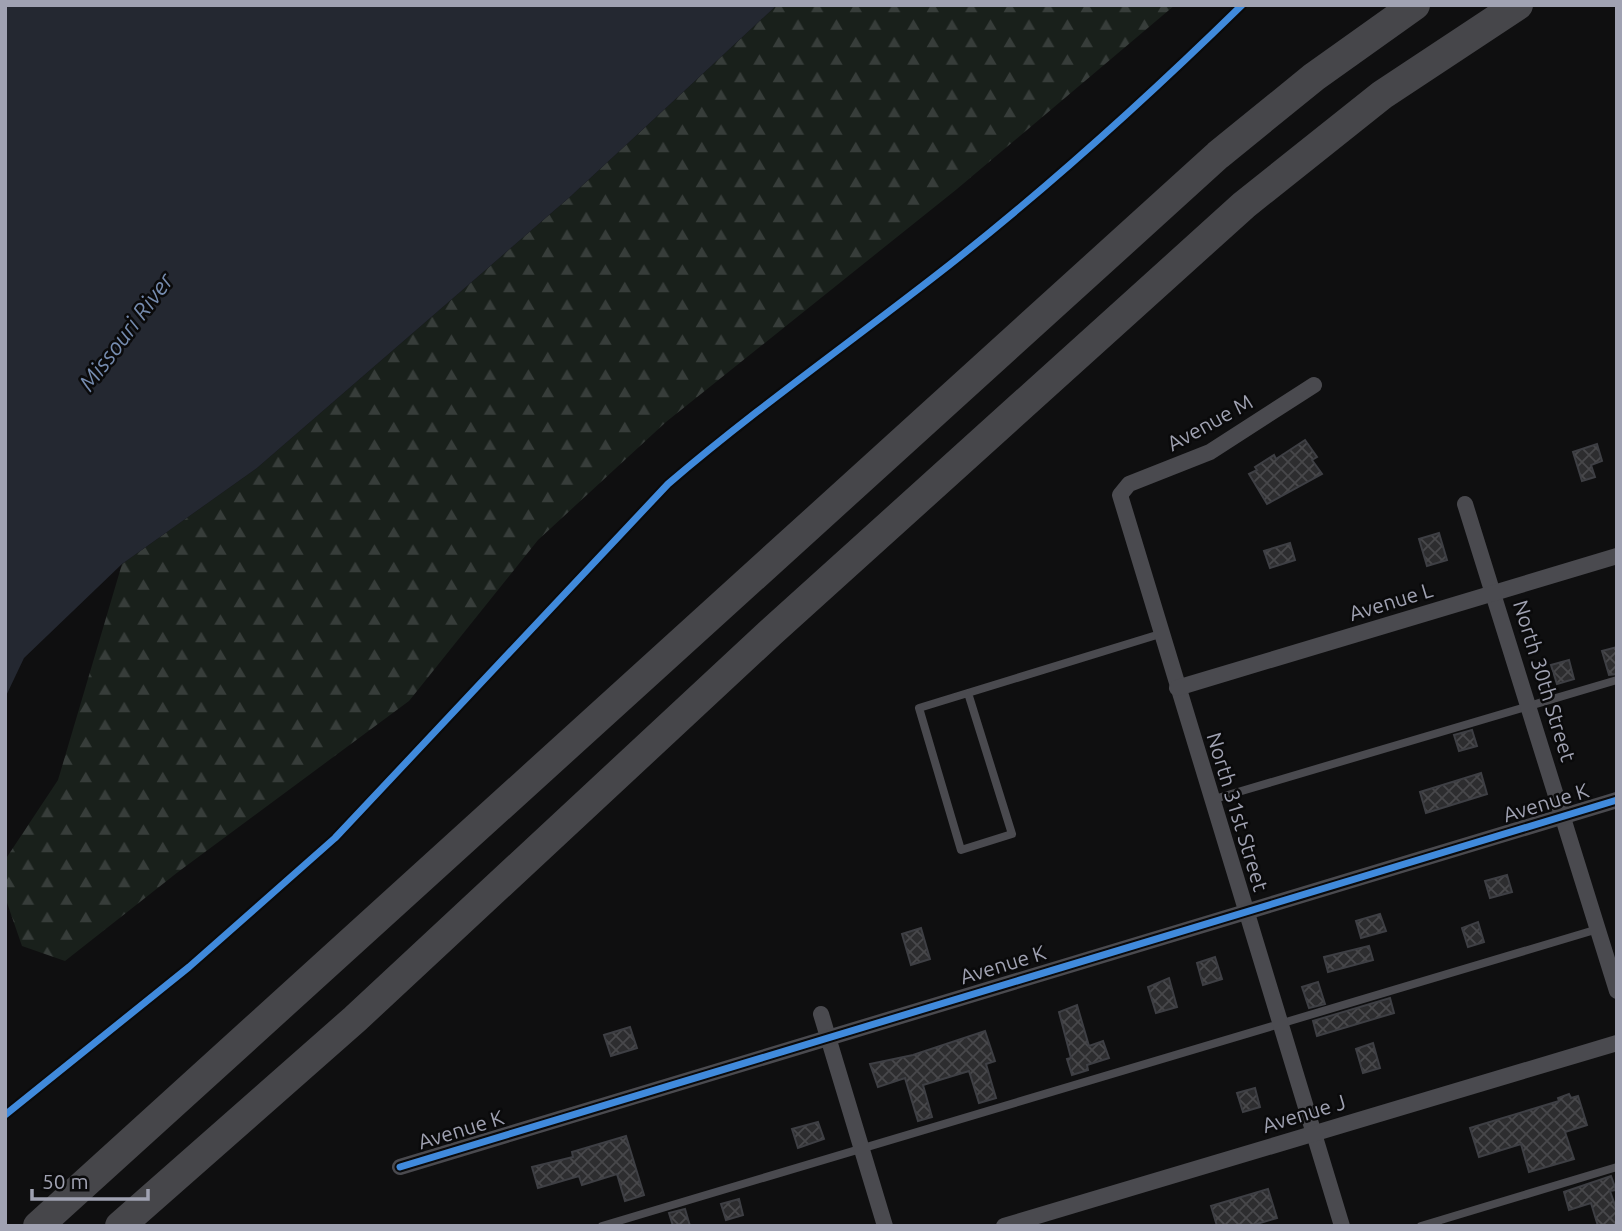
<svg xmlns="http://www.w3.org/2000/svg" width="1622" height="1231" viewBox="0 0 1622 1231" font-family="Ubuntu,sans-serif">
<style>
.forest{fill:url(#forest-firs)}
.water{fill:#242831}
.building{fill:url(#building-cross-hatch);stroke:#3e3f44;stroke-width:2}
.lines{fill:none;stroke-linecap:round;stroke-linejoin:round}
.service{stroke:#4a4a4f;stroke-width:8}
.minor{stroke:#4a4a4f;stroke-width:16}
.motorway{stroke:#46464a;stroke-width:30}
.cycleway-casing{stroke:#0a0a0b;stroke-width:11}
.cycleway{stroke:#408adc;stroke-width:7}
.labels{text-anchor:middle;stroke-width:5;stroke-linejoin:round;paint-order:stroke}
.street-label{font-size:21px;fill:#a0a2b2;stroke:#0a0a0b}
.water-label{font-size:23px;font-style:italic;fill:#758bae;stroke:#0a0a0b}
</style>
<defs>
<pattern id="forest-firs" width="22" height="20" patternUnits="userSpaceOnUse" patternTransform="scale(1.75)"><rect width="22" height="20" fill="#19201b"/><path d="M5 1l3.5 6h-7zM16 11l3.5 6h-7z" fill="#373d3a"/></pattern>
<pattern id="building-cross-hatch" width="8" height="8" patternUnits="userSpaceOnUse" patternTransform="scale(1.75)"><rect width="8" height="8" fill="#2d2d2f"/><path d="M0 0l8 8M0 8l8-8" fill="none" stroke="#48484b"/></pattern>
</defs>
<rect width="100%" height="100%" fill="#0f0f10"/>
<!-- forest -->
<path class="forest" d="M777,5H1175L957,189L666,422L538,540L409,701L178,872L65,961L22,946L5,897V860L58,780L122,564L257,468L571,196Z"/>
<!-- water -->
<path class="water" d="M5,5H777L571,196L257,468L122,564L24,658L5,698Z"/>
<!-- building -->
<g class="building">
<path d="M1305,440L1317,457L1312,460L1322,474L1267,504L1249,474L1257,470L1255,467L1274,455L1276,459Z"/>
<path d="M1597,444L1602,461L1591,465L1595,477L1582,481L1573,452Z"/>
<path d="M1439,533L1447,560L1427,566L1419,539Z"/>
<path d="M1290,543L1295,560L1270,568L1264,551Z"/>
<path d="M1617,647V674L1609,675L1602,651Z"/>
<path d="M1569,660L1574,679L1557,684L1551,665Z"/>
<path d="M1472,730L1477,746L1459,751L1454,735Z"/>
<path d="M1481,773L1487,794L1426,813L1420,792Z"/>
<path d="M1507,875L1512,892L1490,898L1485,881Z"/>
<path d="M1380,914L1386,931L1361,938L1356,921Z"/>
<path d="M1478,922L1484,942L1468,947L1462,928Z"/>
<path d="M921,928L930,959L911,965L902,934Z"/>
<path d="M1369,946L1373,960L1328,972L1324,957Z"/>
<path d="M1215,957L1222,979L1203,985L1197,963Z"/>
<path d="M1169,978L1177,1007L1156,1013L1148,987Z"/>
<path d="M1318,982L1325,1004L1309,1008L1302,987Z"/>
<path d="M1390,998L1394,1013L1317,1036L1313,1021Z"/>
<path d="M1077,1005L1089,1046L1103,1041L1109,1058L1087,1065L1088,1070L1072,1075L1067,1059L1071,1058L1059,1012Z"/>
<path d="M630,1027L637,1048L611,1056L604,1035Z"/>
<path d="M985,1031L995,1061L986,1064L996,1098L979,1103L969,1071L923,1085L932,1117L918,1121L905,1078L878,1087L870,1064L913,1055Z"/>
<path d="M1373,1043L1380,1068L1363,1073L1356,1049Z"/>
<path d="M1255,1088L1260,1107L1243,1112L1237,1093Z"/>
<path d="M1569,1094L1571,1098L1578,1096L1587,1125L1565,1132L1574,1159L1529,1172L1521,1144L1479,1157L1470,1128L1559,1101L1558,1098Z"/>
<path d="M818,1122L824,1139L798,1148L792,1129Z"/>
<path d="M626,1136L644,1195L625,1201L617,1174L582,1185L579,1176L538,1188L532,1167L573,1157L572,1152Z"/>
<path d="M1611,1176L1616,1190L1610,1191L1617,1211V1226H1598L1591,1203L1569,1210L1564,1192Z"/>
<path d="M1268,1189L1277,1218L1250,1226H1217L1211,1206Z"/>
<path d="M739,1199L743,1215L726,1220L721,1204Z"/>
<path d="M685,1209L690,1226H673L669,1213Z"/>
</g>
<g class="lines">
<!-- service -->
<g class="service">
<path d="M968,693L1012,834L961,850L919,708L1160,634"/>
<path d="M1211,800L1617,680"/>
<path d="M602,1226L1598,929"/>
<path d="M1421,1226L1617,1167"/>
</g>
<!-- minor -->
<g class="minor">
<path d="M1314,385L1210,452L1129,484L1120,495L1342,1226"/>
<path d="M1465,504L1617,991"/>
<path d="M1177,688L1617,556"/>
<path d="M821,1014L885,1226"/>
<path d="M400,1167L1617,800"/>
<path d="M1004,1226L1617,1043"/>
</g>
<!-- motorway -->
<g class="motorway">
<path d="M38,1226L1218,155L1314,77L1415,5"/>
<path d="M120,1226L355,1019L770,633L1244,205L1382,95L1518,5"/>
</g>
<defs>
<g id="cycleway">
<path d="M5,1115L189,967L335,838L668,484C758,407 855,339 948,266C1051,185 1148,97 1242,5"/>
<path d="M400,1167L1617,800"/>
</g>
</defs>
<!-- cycleway casing -->
<use href="#cycleway" class="cycleway-casing"/>
<!-- cycleway -->
<use href="#cycleway" class="cycleway"/>
</g>
<g class="labels">
<!-- street labels -->
<g class="street-label">
<text transform="translate(1210 423) rotate(-29)" y="7">Avenue M</text>
<text transform="translate(1391 602) rotate(-17)" y="7">Avenue L</text>
<text transform="translate(1544 681) rotate(73)" y="7">North 30th Street</text>
<text transform="translate(1546 803) rotate(-17)" y="7">Avenue K</text>
<text transform="translate(1237 812) rotate(73)" y="7">North 31st Street</text>
<text transform="translate(1003 965) rotate(-17)" y="7">Avenue K</text>
<text transform="translate(1304 1114) rotate(-17)" y="7">Avenue J</text>
<text transform="translate(461 1130) rotate(-17)" y="7">Avenue K</text>
</g>
<!-- water labels -->
<g class="water-label">
<text transform="translate(126 332) rotate(-53)" y="8">Missouri River</text>
</g>
</g>
<!-- border -->
<rect width="1622" height="1231" fill="none" stroke="#a0a2b2" stroke-width="14"/>
<!-- scale -->
<path d="M32 1189v10h116v-10" fill="none" stroke="#a0a2b2" stroke-width="3.5"/>
<text x="42" y="1189" font-size="21" fill="#a0a2b2" stroke="#0a0a0b" stroke-width="5" paint-order="stroke">50 m</text>
</svg>
